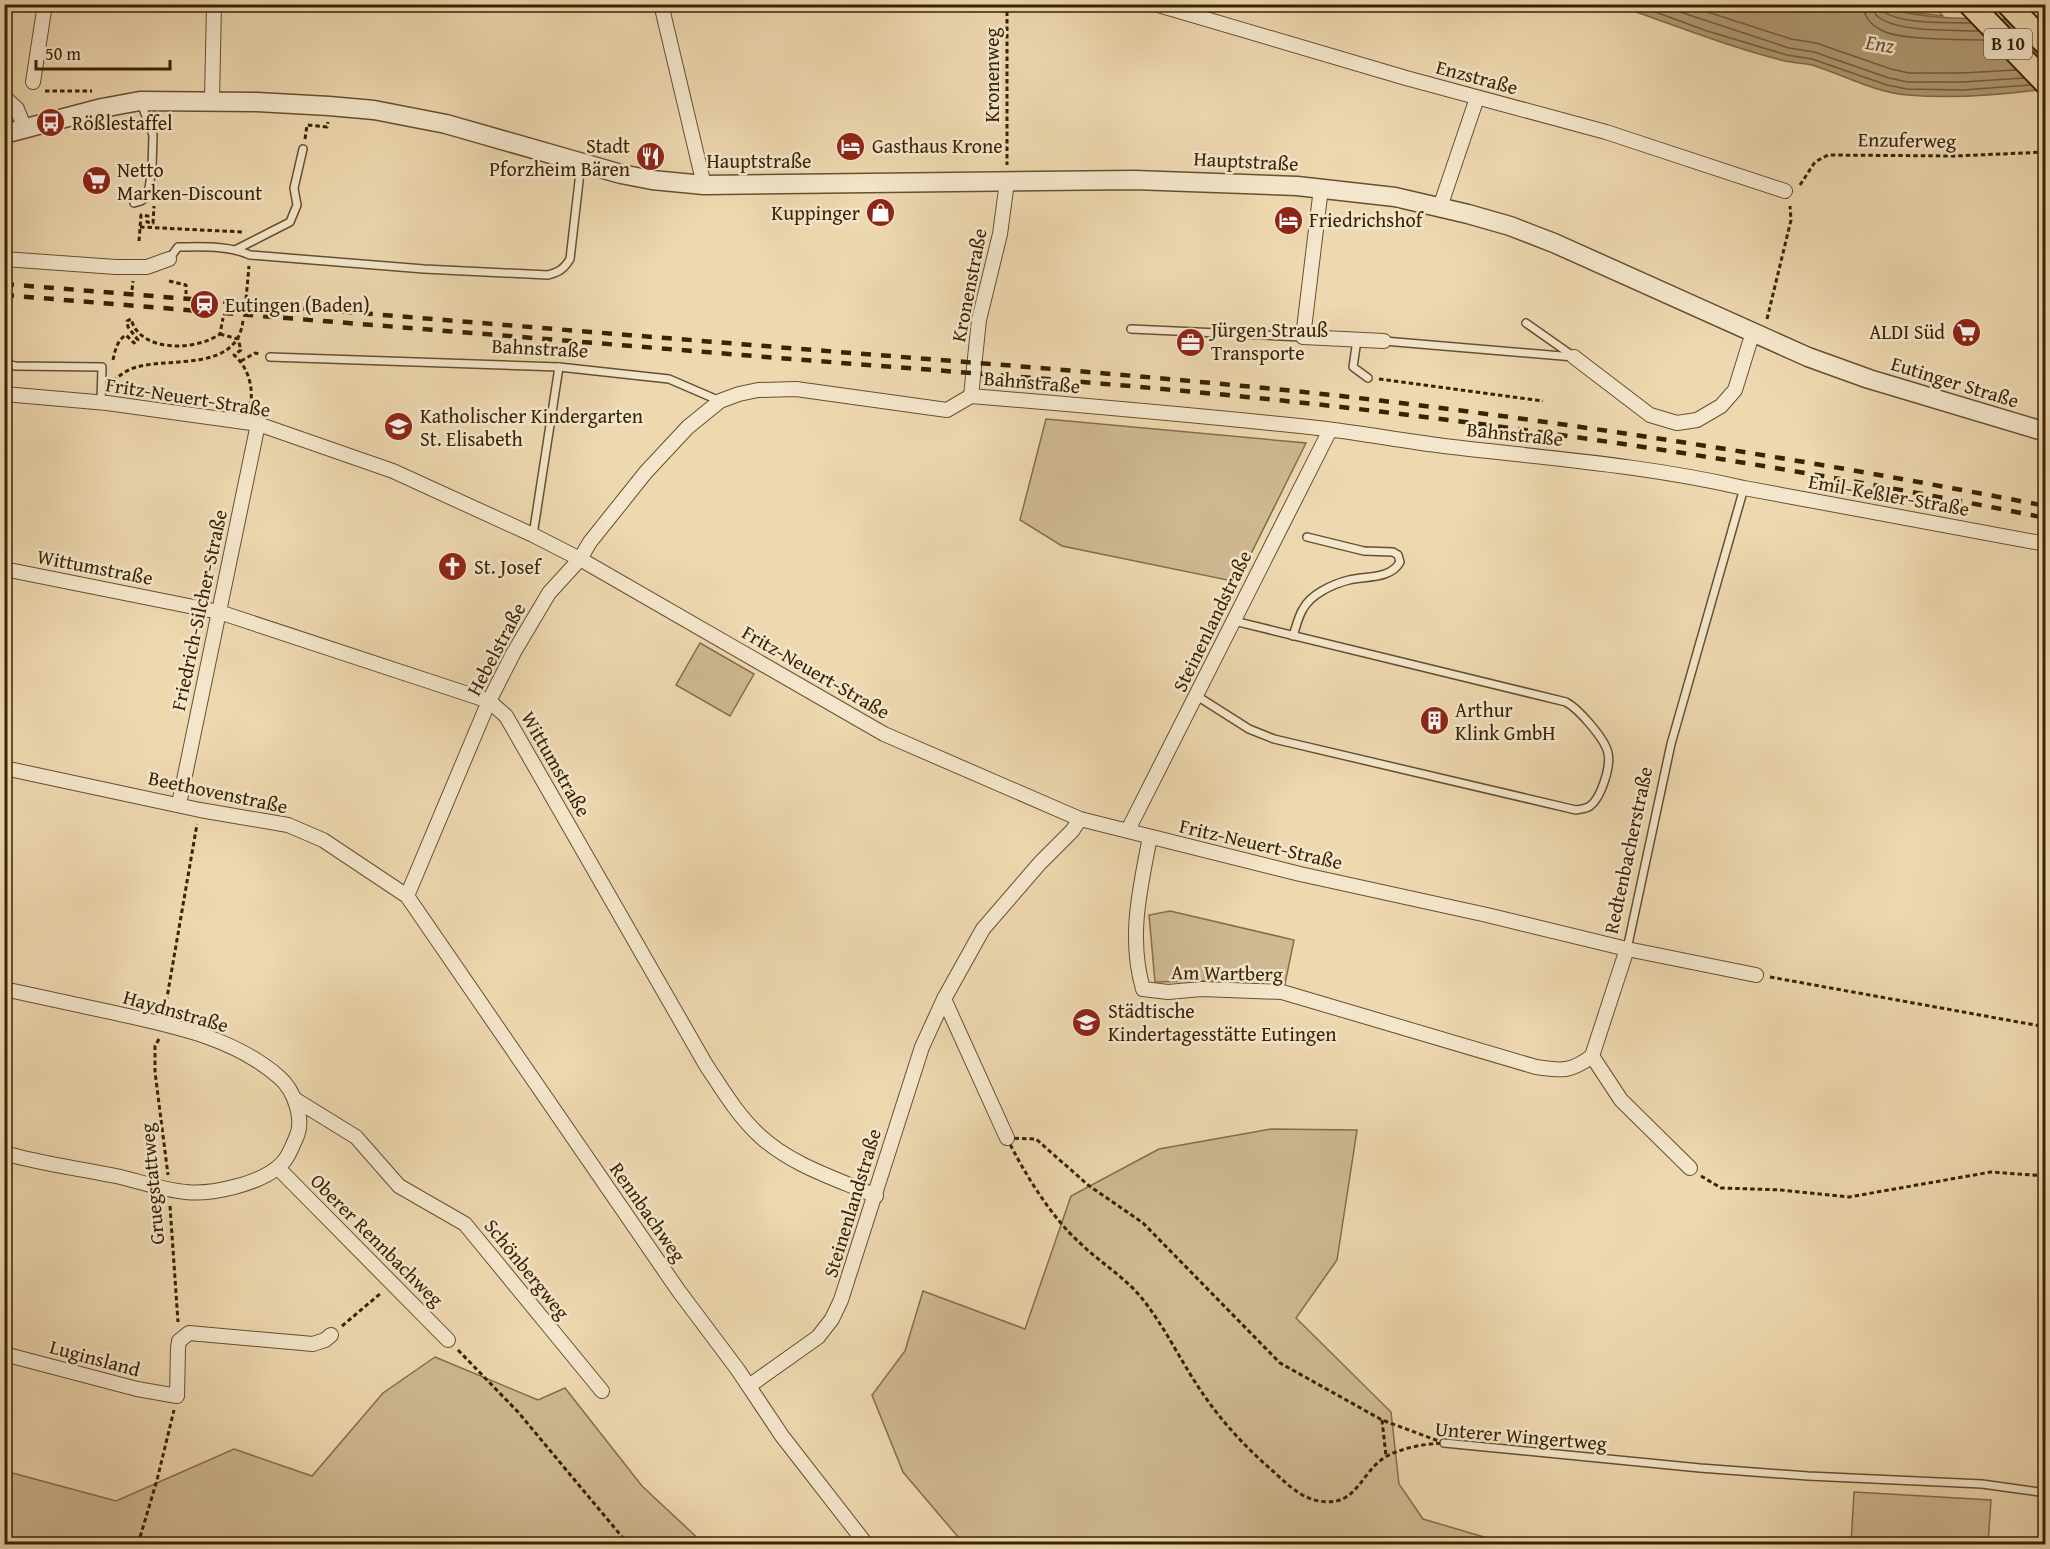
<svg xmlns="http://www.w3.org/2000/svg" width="2050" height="1549" viewBox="0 0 2050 1549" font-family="'Gentium Book Plus',serif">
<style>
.green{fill:#cfb992;stroke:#846e4a;stroke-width:1.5}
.water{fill:#b09a75;stroke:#806a47;stroke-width:1.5}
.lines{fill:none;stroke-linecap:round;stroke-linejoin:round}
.shore{stroke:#745e3c;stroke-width:1.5}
.service-casing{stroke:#66502e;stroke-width:10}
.minor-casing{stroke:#66502e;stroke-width:16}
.tertiary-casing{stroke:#66502e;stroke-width:21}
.primary-casing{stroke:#382302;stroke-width:26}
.path{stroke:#382302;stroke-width:3;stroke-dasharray:4.5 3;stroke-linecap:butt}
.service{stroke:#f4e6cc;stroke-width:7}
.minor{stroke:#f4e6cc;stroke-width:14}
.tertiary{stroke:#f4e6cc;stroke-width:18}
.primary{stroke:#eed8b0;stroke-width:22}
.rail{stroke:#382302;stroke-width:4.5;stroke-dasharray:10 10;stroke-linecap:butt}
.labels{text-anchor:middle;stroke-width:5;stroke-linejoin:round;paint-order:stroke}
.shield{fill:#f4e6cc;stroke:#705e3f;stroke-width:1.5}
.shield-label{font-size:18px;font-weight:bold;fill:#382302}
.street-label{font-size:20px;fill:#382302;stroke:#f4e6cc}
.poi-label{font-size:20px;fill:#382302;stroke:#f4e6cc;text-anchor:start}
.water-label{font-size:21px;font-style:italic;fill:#624d2a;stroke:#f4e6cc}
</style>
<rect width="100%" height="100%" fill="#eed8b0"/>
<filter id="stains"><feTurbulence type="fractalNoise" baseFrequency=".00333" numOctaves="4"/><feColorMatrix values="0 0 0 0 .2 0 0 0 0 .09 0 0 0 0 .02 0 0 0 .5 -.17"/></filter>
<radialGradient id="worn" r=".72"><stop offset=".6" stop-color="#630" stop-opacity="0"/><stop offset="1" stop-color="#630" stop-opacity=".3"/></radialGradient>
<!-- green -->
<g class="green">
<path d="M1882,5H1932L1943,16L1892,10Z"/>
<path d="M1046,419L1306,443L1237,582L1062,546L1020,520Z"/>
<path d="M700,643L754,674L730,716L676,685Z"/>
<path d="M1170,911L1294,940L1285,984L1263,980L1155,982L1149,915Z"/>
<path d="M1271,1129L1357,1130L1337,1260L1296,1318L1391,1412L1399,1484L1423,1519L1494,1540L1496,1544H964L903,1472L872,1395L905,1351L923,1291L1025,1329L1071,1196L1159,1149Z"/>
<path d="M435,1357L538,1400L565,1388L642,1486L704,1544H5V1471L116,1501L234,1449L312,1476L383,1393Z"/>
<path d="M1854,1492L1991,1500L1988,1544H1851Z"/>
</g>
<!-- water -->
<path class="water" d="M1882,4C1912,23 2007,18 2045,20V89C2001,95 1954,99 1908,95C1876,93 1844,75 1812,65C1804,63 1794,63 1785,61C1728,47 1672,24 1616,5Z"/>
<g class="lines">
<!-- shore -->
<g class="shore">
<path d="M1634,4L1707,31L1787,55L1812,59L1887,85L1907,89L1963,90L2030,85"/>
<path d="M1656,4L1789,48L1814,52L1889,78L1908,82H1963L2024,78"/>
<path d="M1683,4L1791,39L1816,43L1891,69L1909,73H1962L2016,70"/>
<path d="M1863,4C1864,17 1870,24 1881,30C1902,41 1961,39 1987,40"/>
<path d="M1872,4L1876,15C1895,33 1952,30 1978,31"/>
<path d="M1880,4L1882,11C1903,25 1946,22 1971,23"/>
</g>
<defs>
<g id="service">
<path d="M134,203L141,201L148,196L152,167L153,135L141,103"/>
<path d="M237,249L290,222L297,205L294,188L303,149"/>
<path d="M169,259L178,247C202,247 228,245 250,255L424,269L548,275C559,272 564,269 570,259L581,164"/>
<path d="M1526,323L1573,356"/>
<path d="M1131,329L1303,337"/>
<path d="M1357,340L1353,367L1368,378"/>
<path d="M1384,341L1574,357"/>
<path d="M270,357L559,367L669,379L720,401"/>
<path d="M4,363L15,366L102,367L101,403"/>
<path d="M533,535L559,367"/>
<path d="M1293,636C1296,627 1298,617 1303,609C1311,594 1333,584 1349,580C1366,576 1391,579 1400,562L1398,555L1393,552L1364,551L1307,537"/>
<path d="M1197,696L1249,729L1274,739L1576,810C1581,809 1586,809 1590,806C1601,798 1611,767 1608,753C1605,739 1579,709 1566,702L1234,621"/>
<path d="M1627,949L1671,744L1744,488"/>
<path d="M1444,1443L1700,1468L1808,1476L1982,1484L2046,1493"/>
</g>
<g id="minor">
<path d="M661,4L704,185"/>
<path d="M1155,4L1406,78L1606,132L1785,191"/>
<path d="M33,82L45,4"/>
<path d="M4,97L17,109L25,129"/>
<path d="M212,100L214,4"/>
<path d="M1321,188L1303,337L1384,341"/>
<path d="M1440,207L1477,98"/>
<path d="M4,259L116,267H147L169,259"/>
<path d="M1574,357L1650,415L1677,423L1697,420L1721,406L1735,390L1753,332"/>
<path d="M4,394L107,403L258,424L393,471L533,535L580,559L884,734L1080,819L1300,874L1487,915L1627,949L1756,975"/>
<path d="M971,396L979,320L1000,234L1007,182"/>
<path d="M4,569L219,612L489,701L506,716L706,1065C722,1089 738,1116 760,1136C791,1165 837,1179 876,1196"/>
<path d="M4,768L200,810L288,825L323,840L407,896L678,1290L738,1370L782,1436L866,1544"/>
<path d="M179,804L258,424"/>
<path d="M1128,830L1330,430"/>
<path d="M1150,837C1140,889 1128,937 1143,989L1168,992L1202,989L1282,992L1536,1067C1562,1071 1571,1072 1592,1056L1627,949"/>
<path d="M407,896L489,701L514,652L549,593L580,559L590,542L646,472L688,427L720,401L739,394L758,390L796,389L947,410L971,396C1090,406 1209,416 1327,429C1366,434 1405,441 1444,446C1544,458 1645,465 1744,488L2046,544"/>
<path d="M4,989C41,997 78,1005 115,1013C173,1026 233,1037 279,1077C294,1090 305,1119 296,1138C291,1149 287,1161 277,1168C257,1184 211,1195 186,1192C162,1190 139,1181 116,1176C78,1168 41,1164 4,1153"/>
<path d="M944,999L1007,1138"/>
<path d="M1592,1056L1621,1100L1690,1168"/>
<path d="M296,1100L356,1137L399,1186L465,1224L602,1391"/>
<path d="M278,1168L448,1340"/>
<path d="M4,1354L137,1389L177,1396L178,1348L179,1341L189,1333L313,1344L325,1340L331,1335"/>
<path d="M749,1386L818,1337L832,1319L841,1300L922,1047L944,999L983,929L1040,863L1072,831L1080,819"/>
</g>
<path id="tertiary" d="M4,134L102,108L140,101L257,102L329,106L374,110L446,124L621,174L652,180L704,185L1134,180L1297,186L1395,197L1468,214L1510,226L1554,243L1808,357L1869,379L2046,432"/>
<g id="primary">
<path d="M1970,4L2046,83"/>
<path d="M2008,4L2046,44"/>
</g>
</defs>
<!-- service casing -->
<use href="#service" class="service-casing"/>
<!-- minor casing -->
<use href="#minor" class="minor-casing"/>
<!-- tertiary casing -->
<use href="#tertiary" class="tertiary-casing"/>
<!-- primary casing -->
<use href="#primary" class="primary-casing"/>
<!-- path -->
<g class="path">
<path d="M1007,4V165"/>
<path d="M45,91H92"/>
<path d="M305,139L307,125L327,127L328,122"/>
<path d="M1800,185L1815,162L1828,155L1955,156L2046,152"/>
<path d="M140,227L243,232"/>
<path d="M139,241L141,215L148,216L147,222L153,223L154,206"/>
<path d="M169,281L186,285V294"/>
<path d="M132,290L133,281"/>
<path d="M246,299L249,266"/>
<path d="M1767,319L1791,220L1790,206"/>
<path d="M220,334L238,339L241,350L234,355C249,368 254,389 250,408"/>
<path d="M545,344L553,355"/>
<path d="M113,360C115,351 117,340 126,335L134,343L138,340L128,327L127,321L131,319C140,353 196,351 220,334L223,318"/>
<path d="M241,361L255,353L259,354"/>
<path d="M1379,379L1543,401"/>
<path d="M113,381C120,375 128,369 137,367C173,357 238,372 243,320"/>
<path d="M1770,977L2046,1027"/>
<path d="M165,1009L197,824"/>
<path d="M159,1039L155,1046V1072L168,1175"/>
<path d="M1007,1138L1036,1139L1088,1185L1143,1223L1280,1363L1382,1420L1444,1443C1424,1444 1405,1447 1387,1456C1360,1471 1358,1508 1319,1501C1301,1498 1287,1484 1274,1472C1247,1449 1221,1421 1201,1391C1180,1360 1164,1325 1140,1296C1122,1275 1098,1261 1079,1242C1051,1217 1023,1171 1007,1138Z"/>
<path d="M1701,1176L1721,1188L1781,1190L1849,1197L1991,1172L2046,1176"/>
<path d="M170,1206L178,1322"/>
<path d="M342,1326L381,1293"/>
<path d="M458,1350L518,1412L628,1544"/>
<path d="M1382,1420L1386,1456"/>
<path d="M138,1544L157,1480L174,1410"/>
</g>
<!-- service -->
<use href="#service" class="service"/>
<!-- minor -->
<use href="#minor" class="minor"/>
<!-- tertiary -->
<use href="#tertiary" class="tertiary"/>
<!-- primary -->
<use href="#primary" class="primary"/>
<!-- rail -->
<g class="rail">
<path d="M4,284C241,303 478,323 715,342C920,359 1126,373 1332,395C1571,422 1809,460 2046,506"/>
<path d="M4,295C258,316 512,336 766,357C955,372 1144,385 1332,406C1571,433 1809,470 2046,518"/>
</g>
</g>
<!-- icons -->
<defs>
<symbol id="bus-disc" viewBox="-11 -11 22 22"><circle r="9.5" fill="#8f2418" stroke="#f4e6cc"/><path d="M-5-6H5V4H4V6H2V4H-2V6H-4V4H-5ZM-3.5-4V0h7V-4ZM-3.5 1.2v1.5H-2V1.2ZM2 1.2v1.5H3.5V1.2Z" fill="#fff"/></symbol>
<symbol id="hotel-disc" viewBox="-11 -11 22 22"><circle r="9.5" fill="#8f2418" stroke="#f4e6cc"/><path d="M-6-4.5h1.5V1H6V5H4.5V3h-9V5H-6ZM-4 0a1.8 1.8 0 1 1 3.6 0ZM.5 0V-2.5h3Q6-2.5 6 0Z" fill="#fff"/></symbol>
<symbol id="restaurant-disc" viewBox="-11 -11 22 22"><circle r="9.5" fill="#8f2418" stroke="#f4e6cc"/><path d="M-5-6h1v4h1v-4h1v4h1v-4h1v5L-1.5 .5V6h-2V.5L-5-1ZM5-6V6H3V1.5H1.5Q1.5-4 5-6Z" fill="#fff"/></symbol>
<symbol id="supermarket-disc" viewBox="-11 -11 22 22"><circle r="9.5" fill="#8f2418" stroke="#f4e6cc"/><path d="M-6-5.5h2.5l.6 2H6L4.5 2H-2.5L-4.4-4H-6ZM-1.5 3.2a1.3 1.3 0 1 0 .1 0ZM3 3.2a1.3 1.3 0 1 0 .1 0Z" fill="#fff"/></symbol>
<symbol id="shop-disc" viewBox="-11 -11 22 22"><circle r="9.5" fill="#8f2418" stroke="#f4e6cc"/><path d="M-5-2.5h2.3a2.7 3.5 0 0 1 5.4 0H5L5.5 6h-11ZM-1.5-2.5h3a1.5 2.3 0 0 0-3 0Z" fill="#fff"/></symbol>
<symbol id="station-disc" viewBox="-11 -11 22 22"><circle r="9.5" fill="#8f2418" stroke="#f4e6cc"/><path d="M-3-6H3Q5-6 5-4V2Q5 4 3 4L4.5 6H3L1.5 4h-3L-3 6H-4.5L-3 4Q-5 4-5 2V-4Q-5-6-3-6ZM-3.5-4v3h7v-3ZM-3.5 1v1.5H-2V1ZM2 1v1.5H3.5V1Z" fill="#fff"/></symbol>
<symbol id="office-disc" viewBox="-11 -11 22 22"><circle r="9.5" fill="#8f2418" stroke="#f4e6cc"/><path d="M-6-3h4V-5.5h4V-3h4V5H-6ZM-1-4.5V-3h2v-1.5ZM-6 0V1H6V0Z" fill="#fff"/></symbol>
<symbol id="school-disc" viewBox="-11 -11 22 22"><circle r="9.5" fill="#8f2418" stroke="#f4e6cc"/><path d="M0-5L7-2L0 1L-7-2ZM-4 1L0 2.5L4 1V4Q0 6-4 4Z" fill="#fff"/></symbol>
<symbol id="church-disc" viewBox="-11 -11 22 22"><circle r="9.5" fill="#8f2418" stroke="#f4e6cc"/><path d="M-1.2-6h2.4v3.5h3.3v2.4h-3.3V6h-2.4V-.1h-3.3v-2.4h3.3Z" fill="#fff"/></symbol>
<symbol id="building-disc" viewBox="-11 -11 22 22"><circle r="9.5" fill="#8f2418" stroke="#f4e6cc"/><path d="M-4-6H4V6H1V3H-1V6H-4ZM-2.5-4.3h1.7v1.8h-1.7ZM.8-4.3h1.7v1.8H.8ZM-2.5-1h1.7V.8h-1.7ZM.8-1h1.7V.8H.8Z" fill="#fff"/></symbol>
</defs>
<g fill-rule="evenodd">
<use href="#bus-disc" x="34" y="106" width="33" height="33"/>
<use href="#hotel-disc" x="834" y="130" width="33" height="33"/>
<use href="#restaurant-disc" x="634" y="140" width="33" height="33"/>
<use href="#supermarket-disc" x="80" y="164" width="33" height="33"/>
<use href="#shop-disc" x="864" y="196" width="33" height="33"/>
<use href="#hotel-disc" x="1272" y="204" width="33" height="33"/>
<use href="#station-disc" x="188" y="288" width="33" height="33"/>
<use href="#supermarket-disc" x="1950" y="316" width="33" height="33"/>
<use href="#office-disc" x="1174" y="326" width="33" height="33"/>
<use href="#school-disc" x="382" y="410" width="33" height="33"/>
<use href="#church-disc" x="436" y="550" width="33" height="33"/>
<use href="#building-disc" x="1418" y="704" width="33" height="33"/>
<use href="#school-disc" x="1070" y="1006" width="33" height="33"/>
</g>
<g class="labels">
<!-- shield labels -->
<rect class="shield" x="1984" y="29" width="48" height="30" rx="4.5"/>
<g class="shield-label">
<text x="2008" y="50">B 10</text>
</g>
<!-- street labels -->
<g class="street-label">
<text transform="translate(992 75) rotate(-90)" y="7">Kronenweg</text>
<text transform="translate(1477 77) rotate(15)" y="7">Enzstraße</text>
<text transform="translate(1907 140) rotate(1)" y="7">Enzuferweg</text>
<text x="759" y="168">Hauptstraße</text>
<text transform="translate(1246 161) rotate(3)" y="7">Hauptstraße</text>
<text transform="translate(969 285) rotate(-79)" y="7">Kronenstraße</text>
<text transform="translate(540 348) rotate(3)" y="7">Bahnstraße</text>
<text transform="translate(1032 382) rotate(5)" y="7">Bahnstraße</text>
<text transform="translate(1955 382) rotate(17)" y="7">Eutinger Straße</text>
<text transform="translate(188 397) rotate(9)" y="7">Fritz-Neuert-Straße</text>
<text transform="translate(1515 434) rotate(6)" y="7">Bahnstraße</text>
<text transform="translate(1889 495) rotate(10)" y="7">Emil-Keßler-Straße</text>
<text transform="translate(95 567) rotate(11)" y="7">Wittumstraße</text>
<text transform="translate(199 610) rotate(-78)" y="7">Friedrich-Silcher-Straße</text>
<text transform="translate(1212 621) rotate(-64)" y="7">Steinenlandstraße</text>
<text transform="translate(496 649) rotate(-62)" y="7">Hebelstraße</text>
<text transform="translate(816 672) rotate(30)" y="7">Fritz-Neuert-Straße</text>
<text transform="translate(556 764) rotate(60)" y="7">Wittumstraße</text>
<text transform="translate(218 792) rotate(12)" y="7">Beethovenstraße</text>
<text transform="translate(1261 844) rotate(13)" y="7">Fritz-Neuert-Straße</text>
<text transform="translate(1628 850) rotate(-78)" y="7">Redtenbacherstraße</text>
<text transform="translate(1227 973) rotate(1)" y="7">Am Wartberg</text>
<text transform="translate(176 1011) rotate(16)" y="7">Haydnstraße</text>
<text transform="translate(152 1184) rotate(-95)" y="7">Gruegstattweg</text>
<text transform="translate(852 1203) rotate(-73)" y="7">Steinenlandstraße</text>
<text transform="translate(648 1212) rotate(55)" y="7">Rennbachweg</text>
<text transform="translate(377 1240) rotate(45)" y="7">Oberer Rennbachweg</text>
<text transform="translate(527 1269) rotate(51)" y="7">Schönbergweg</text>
<text transform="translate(95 1358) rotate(15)" y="7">Luginsland</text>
<text transform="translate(1521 1436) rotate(5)" y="7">Unterer Wingertweg</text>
</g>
<!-- poi labels -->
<g class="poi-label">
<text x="72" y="130">Rößlestaffel</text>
<text x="630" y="153" text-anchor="end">Stadt<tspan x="630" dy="23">Pforzheim Bären</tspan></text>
<text x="872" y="153">Gasthaus Krone</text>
<text x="117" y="177">Netto<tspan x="117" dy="23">Marken-Discount</tspan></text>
<text x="860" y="220" text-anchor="end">Kuppinger</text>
<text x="1309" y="227">Friedrichshof</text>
<text x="225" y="312">Eutingen (Baden)</text>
<text x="1211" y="337">Jürgen Strauß<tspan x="1211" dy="23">Transporte</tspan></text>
<text x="1945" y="339" text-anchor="end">ALDI Süd</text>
<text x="420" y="423">Katholischer Kindergarten<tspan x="420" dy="23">St. Elisabeth</tspan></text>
<text x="474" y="574">St. Josef</text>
<text x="1455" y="717">Arthur<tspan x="1455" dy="23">Klink GmbH</tspan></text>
<text x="1108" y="1018">Städtische<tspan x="1108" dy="23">Kindertagesstätte Eutingen</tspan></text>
</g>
<!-- water labels -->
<g class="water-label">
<text transform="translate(1880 44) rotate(9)" y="7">Enz</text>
</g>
</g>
<!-- margin -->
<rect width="2050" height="1549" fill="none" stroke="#eed8b0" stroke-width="24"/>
<rect x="6" y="6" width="2038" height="1537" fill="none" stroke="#382302" stroke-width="3"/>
<rect x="12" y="12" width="2026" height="1525" fill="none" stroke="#382302" stroke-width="1.5"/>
<!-- scale -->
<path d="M36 60v9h134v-9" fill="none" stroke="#382302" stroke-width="3"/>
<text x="45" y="60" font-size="18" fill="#382302" stroke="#f4e6cc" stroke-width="4.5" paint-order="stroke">50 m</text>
<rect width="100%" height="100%" filter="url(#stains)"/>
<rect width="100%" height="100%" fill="url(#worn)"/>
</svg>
